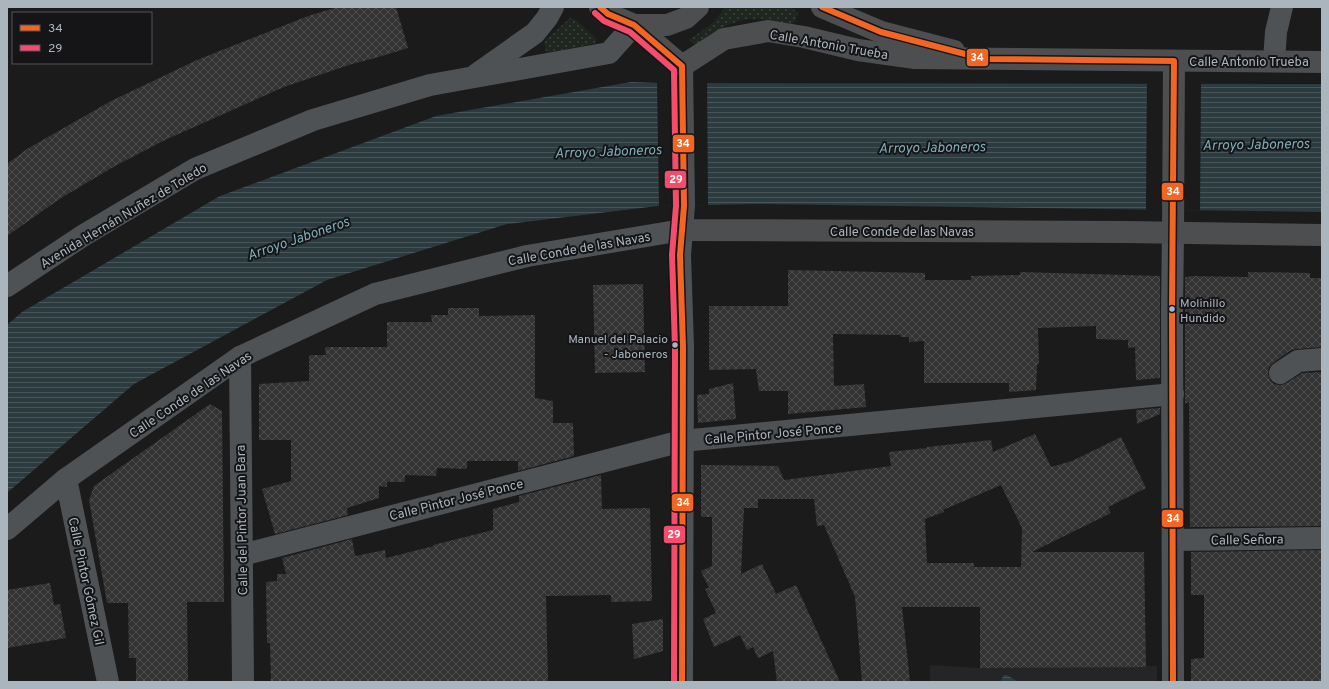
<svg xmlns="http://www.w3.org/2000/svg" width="1329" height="689" viewBox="0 0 1329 689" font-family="Overpass,sans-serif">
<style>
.built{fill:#252528}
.grass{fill:url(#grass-dots)}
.water{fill:url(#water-rules)}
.pier{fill:#1b1b1c}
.building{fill:url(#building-cross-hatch);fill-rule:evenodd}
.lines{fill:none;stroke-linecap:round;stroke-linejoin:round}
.minor{stroke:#4f5254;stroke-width:22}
.major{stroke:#4c4e50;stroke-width:22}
.bus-1-casing{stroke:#151518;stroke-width:9}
.bus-2-casing{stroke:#151518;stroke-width:9}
.bus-1{stroke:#f26522;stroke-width:6}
.bus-2{stroke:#f44d6c;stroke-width:6}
.bus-dot{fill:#abb5bd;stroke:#151518;stroke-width:1.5}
.labels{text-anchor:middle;stroke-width:4;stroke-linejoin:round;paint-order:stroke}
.bus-label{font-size:12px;fill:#abb5bd;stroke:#151518;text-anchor:start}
.street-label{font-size:13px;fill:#abb5bd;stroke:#151518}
.water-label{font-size:14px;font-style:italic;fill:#80acba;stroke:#151518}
.line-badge{stroke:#151518;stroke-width:1.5}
.badge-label{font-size:11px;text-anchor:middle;font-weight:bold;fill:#fff}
</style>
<defs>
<pattern id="grass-dots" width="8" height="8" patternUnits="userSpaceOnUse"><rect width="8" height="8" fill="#1f261f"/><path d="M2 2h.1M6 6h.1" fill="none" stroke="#3d433e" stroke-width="1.8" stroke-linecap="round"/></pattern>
<pattern id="water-rules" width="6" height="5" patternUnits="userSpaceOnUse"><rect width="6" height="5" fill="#2c3b3f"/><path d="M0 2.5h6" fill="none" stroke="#485559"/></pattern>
<pattern id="building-cross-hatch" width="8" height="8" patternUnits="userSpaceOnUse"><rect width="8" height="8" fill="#333334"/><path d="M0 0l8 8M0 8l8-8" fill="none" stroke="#4e4e4f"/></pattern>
</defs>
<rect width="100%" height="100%" fill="#1b1b1c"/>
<!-- built -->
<path class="built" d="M930,665L980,668L1157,666V682H930Z"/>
<!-- grass -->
<g class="grass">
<path d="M725,7H791L798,13L795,22L790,24C777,22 764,19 752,19C731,20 712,34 696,46L689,40L714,22Z"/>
<path d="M570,18L575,19L597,39L596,43L548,54L546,52L544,43L546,40Z"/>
</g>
<!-- water -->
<g class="water">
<path d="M631,82L658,83L1322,84V212L757,204L658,206L507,224L327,280L134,384L7,493V325L22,312L220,196L436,116Z"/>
<path d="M1004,675H1007L1018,682H1000Z"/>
</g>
<!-- pier -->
<g class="pier">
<path d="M707,82L708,205L659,206L657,83Z"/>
<path d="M1147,83H1201L1200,210H1146Z"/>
</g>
<!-- building -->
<g class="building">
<path d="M338,7H396L408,48L375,58L352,64L284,87L165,140L115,166L61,198L7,236V164L27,149L111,101L197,60L308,16Z"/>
<path d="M788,270L925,273V280H971V276L1020,275V272L1160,276V378L1136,380L1135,347L1128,348V340L1096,339V326L1038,328L1039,364L1037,365L1036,390L1009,392V383H924V341L909,342V337H901L900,335L833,334L834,386L864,384L866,407L788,414V391H759L756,369L709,370V306H788Z"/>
<path d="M1248,272L1310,273V278H1322V347L1297,349L1291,350L1273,363L1269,367L1268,373L1270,380L1274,384L1280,385L1287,383L1302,373L1322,372V526L1190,527L1189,402L1185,404V277H1189V276L1248,277Z"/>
<path d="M643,284L645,372L595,373L593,285Z"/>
<path d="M448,308H479V316L535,315V398L553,401V423H573L574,456L518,471V461H467V469L437,468L436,476L405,475V482H387V487L379,486V498L347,508L348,515L275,534L262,489L291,481V440H259V384L309,381V355H326L325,347H387V322H432L431,315H448Z"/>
<path d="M733,383L736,419L698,423L697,395L709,394V389Z"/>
<path d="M210,404L222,411L224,602H187L188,682H136V658H129L128,603H107L89,500L94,486Z"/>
<path d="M1160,408V414L1137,424L1136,410Z"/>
<path d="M1035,434L1051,467L1072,461L1121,437L1146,488L1108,507L1111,513L1032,552H1144L1146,667L980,668V607H902L910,682H862L855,597L824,525L817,526L814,499H758V508H744L741,574L762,564L776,594L796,585L840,682H777L773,651L758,658L753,647L747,650L740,635L714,647L703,619L716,613L705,589L709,588L701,571L712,566V517H701V465L778,466L784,480L891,466L889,452L927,448V447L991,440L993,452ZM1001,485L1022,528L1021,567H974V563H927L925,519L944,512L943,510Z"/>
<path d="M601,475L602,509L650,508L652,601L611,602V595L546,596L548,682H271L270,643H267L266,582L277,581V574H286L282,558L352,539L355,556L385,550L386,558L434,546L433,545L493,530V509L519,502V496Z"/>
<path d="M1322,550V682H1191V659L1204,658V595H1191V552Z"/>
<path d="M50,583L54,605L60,604L66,638L7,648V590Z"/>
<path d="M663,619V651L634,659L632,624Z"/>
</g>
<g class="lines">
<!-- minor -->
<g class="minor">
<path d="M1274,61L1276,32L1282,7"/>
<path d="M477,74L535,33L547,18L553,7"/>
<path d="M1173,232L1172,309L1173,682"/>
<path d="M7,286L84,235L195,169L313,120L430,85L609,53L634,25"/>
<path d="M240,357L243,682"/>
<path d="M1280,373L1298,361L1322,359"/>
<path d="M66,479L108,682"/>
<path d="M7,529L66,479L240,357L375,294L527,256L682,230L680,255L683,347L682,682"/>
<path d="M1173,540L1322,538"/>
<path d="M242,555L682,441L1173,394"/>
</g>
<!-- major -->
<g class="major">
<path d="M600,7L608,14L634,25H667L686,18L698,7"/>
<path d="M822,7L881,32L954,51"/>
<path d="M634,25L682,66L684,206L682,230L1124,232L1322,235"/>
<path d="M682,66L724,39L768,31L804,37L858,50L915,58L1322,62"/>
<path d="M1173,232L1174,61"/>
</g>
<defs>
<g id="bus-1">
<path d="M600,7L608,14L634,25L682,66L684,206L680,255L683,347L682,682"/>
<path d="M822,7L881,32L984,59L1174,61L1172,309L1173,682"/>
</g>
<path id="bus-2" d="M595,13L604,21L630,32L674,70L676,206L672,255L675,347L674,682"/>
</defs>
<!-- bus-1 casing -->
<use href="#bus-1" class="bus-1-casing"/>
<!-- bus-2 casing -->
<use href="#bus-2" class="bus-2-casing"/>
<!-- bus-1 -->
<use href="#bus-1" class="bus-1"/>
<!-- bus-2 -->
<use href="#bus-2" class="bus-2"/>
</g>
<!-- markers -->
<g class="bus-dot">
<circle cx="1172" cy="309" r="3.5"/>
<circle cx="675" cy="345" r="3.5"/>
</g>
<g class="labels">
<!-- bus labels -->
<g class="bus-label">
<text x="1180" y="307">Molinillo<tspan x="1180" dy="15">Hundido</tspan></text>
<text x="668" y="343" text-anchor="end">Manuel del Palacio<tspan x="668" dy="15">- Jaboneros</tspan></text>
</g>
<!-- street labels -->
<g class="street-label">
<text transform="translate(829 44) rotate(10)" y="5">Calle Antonio Trueba</text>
<text x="1249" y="66">Calle Antonio Trueba</text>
<text transform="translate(123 215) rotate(-31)" y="5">Avenida Hernán Nuñez de Toledo</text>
<text x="902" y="236">Calle Conde de las Navas</text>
<text transform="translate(579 248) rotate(-10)" y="5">Calle Conde de las Navas</text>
<text transform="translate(190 394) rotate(-34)" y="5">Calle Conde de las Navas</text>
<text transform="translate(773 433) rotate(-5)" y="5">Calle Pintor José Ponce</text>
<text transform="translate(456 499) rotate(-14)" y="5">Calle Pintor José Ponce</text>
<text transform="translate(241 520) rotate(-91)" y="5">Calle del Pintor Juan Bara</text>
<text transform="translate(1247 539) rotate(-1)" y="5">Calle Señora</text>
<text transform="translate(87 581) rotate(78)" y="5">Calle Pintor Gómez Gil</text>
</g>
<!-- water labels -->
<g class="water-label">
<text transform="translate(1256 144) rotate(-1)" y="5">Arroyo Jaboneros</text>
<text transform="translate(932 147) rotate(-1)" y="5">Arroyo Jaboneros</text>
<text transform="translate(608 151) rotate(-2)" y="5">Arroyo Jaboneros</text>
<text transform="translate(298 238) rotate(-19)" y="5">Arroyo Jaboneros</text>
</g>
</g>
<g class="line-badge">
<rect x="966" y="48" width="23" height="19" rx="4" fill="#f26522"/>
<rect x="672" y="134" width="23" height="19" rx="4" fill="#f26522"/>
<rect x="664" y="170" width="23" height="19" rx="4" fill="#f44d6c"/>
<rect x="1161" y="182" width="23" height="19" rx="4" fill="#f26522"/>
<rect x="671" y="493" width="23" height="19" rx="4" fill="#f26522"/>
<rect x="1161" y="509" width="23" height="19" rx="4" fill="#f26522"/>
<rect x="663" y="525" width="23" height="19" rx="4" fill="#f44d6c"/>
</g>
<g class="badge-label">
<text x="977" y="61">34</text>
<text x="683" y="147">34</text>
<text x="676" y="183">29</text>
<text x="1173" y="195">34</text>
<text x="683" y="506">34</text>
<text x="1173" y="522">34</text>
<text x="674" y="538">29</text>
</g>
<!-- border -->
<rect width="1329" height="689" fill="none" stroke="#abb5bd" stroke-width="16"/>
<!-- legend -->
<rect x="12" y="12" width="140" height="52" fill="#151518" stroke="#51555a"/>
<rect x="20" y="25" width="20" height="6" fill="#f26522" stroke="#51555a"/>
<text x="48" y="32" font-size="12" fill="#abb5bd">34</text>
<rect x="20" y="45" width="20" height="6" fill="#f44d6c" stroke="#51555a"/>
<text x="48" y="52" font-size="12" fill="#abb5bd">29</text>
</svg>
